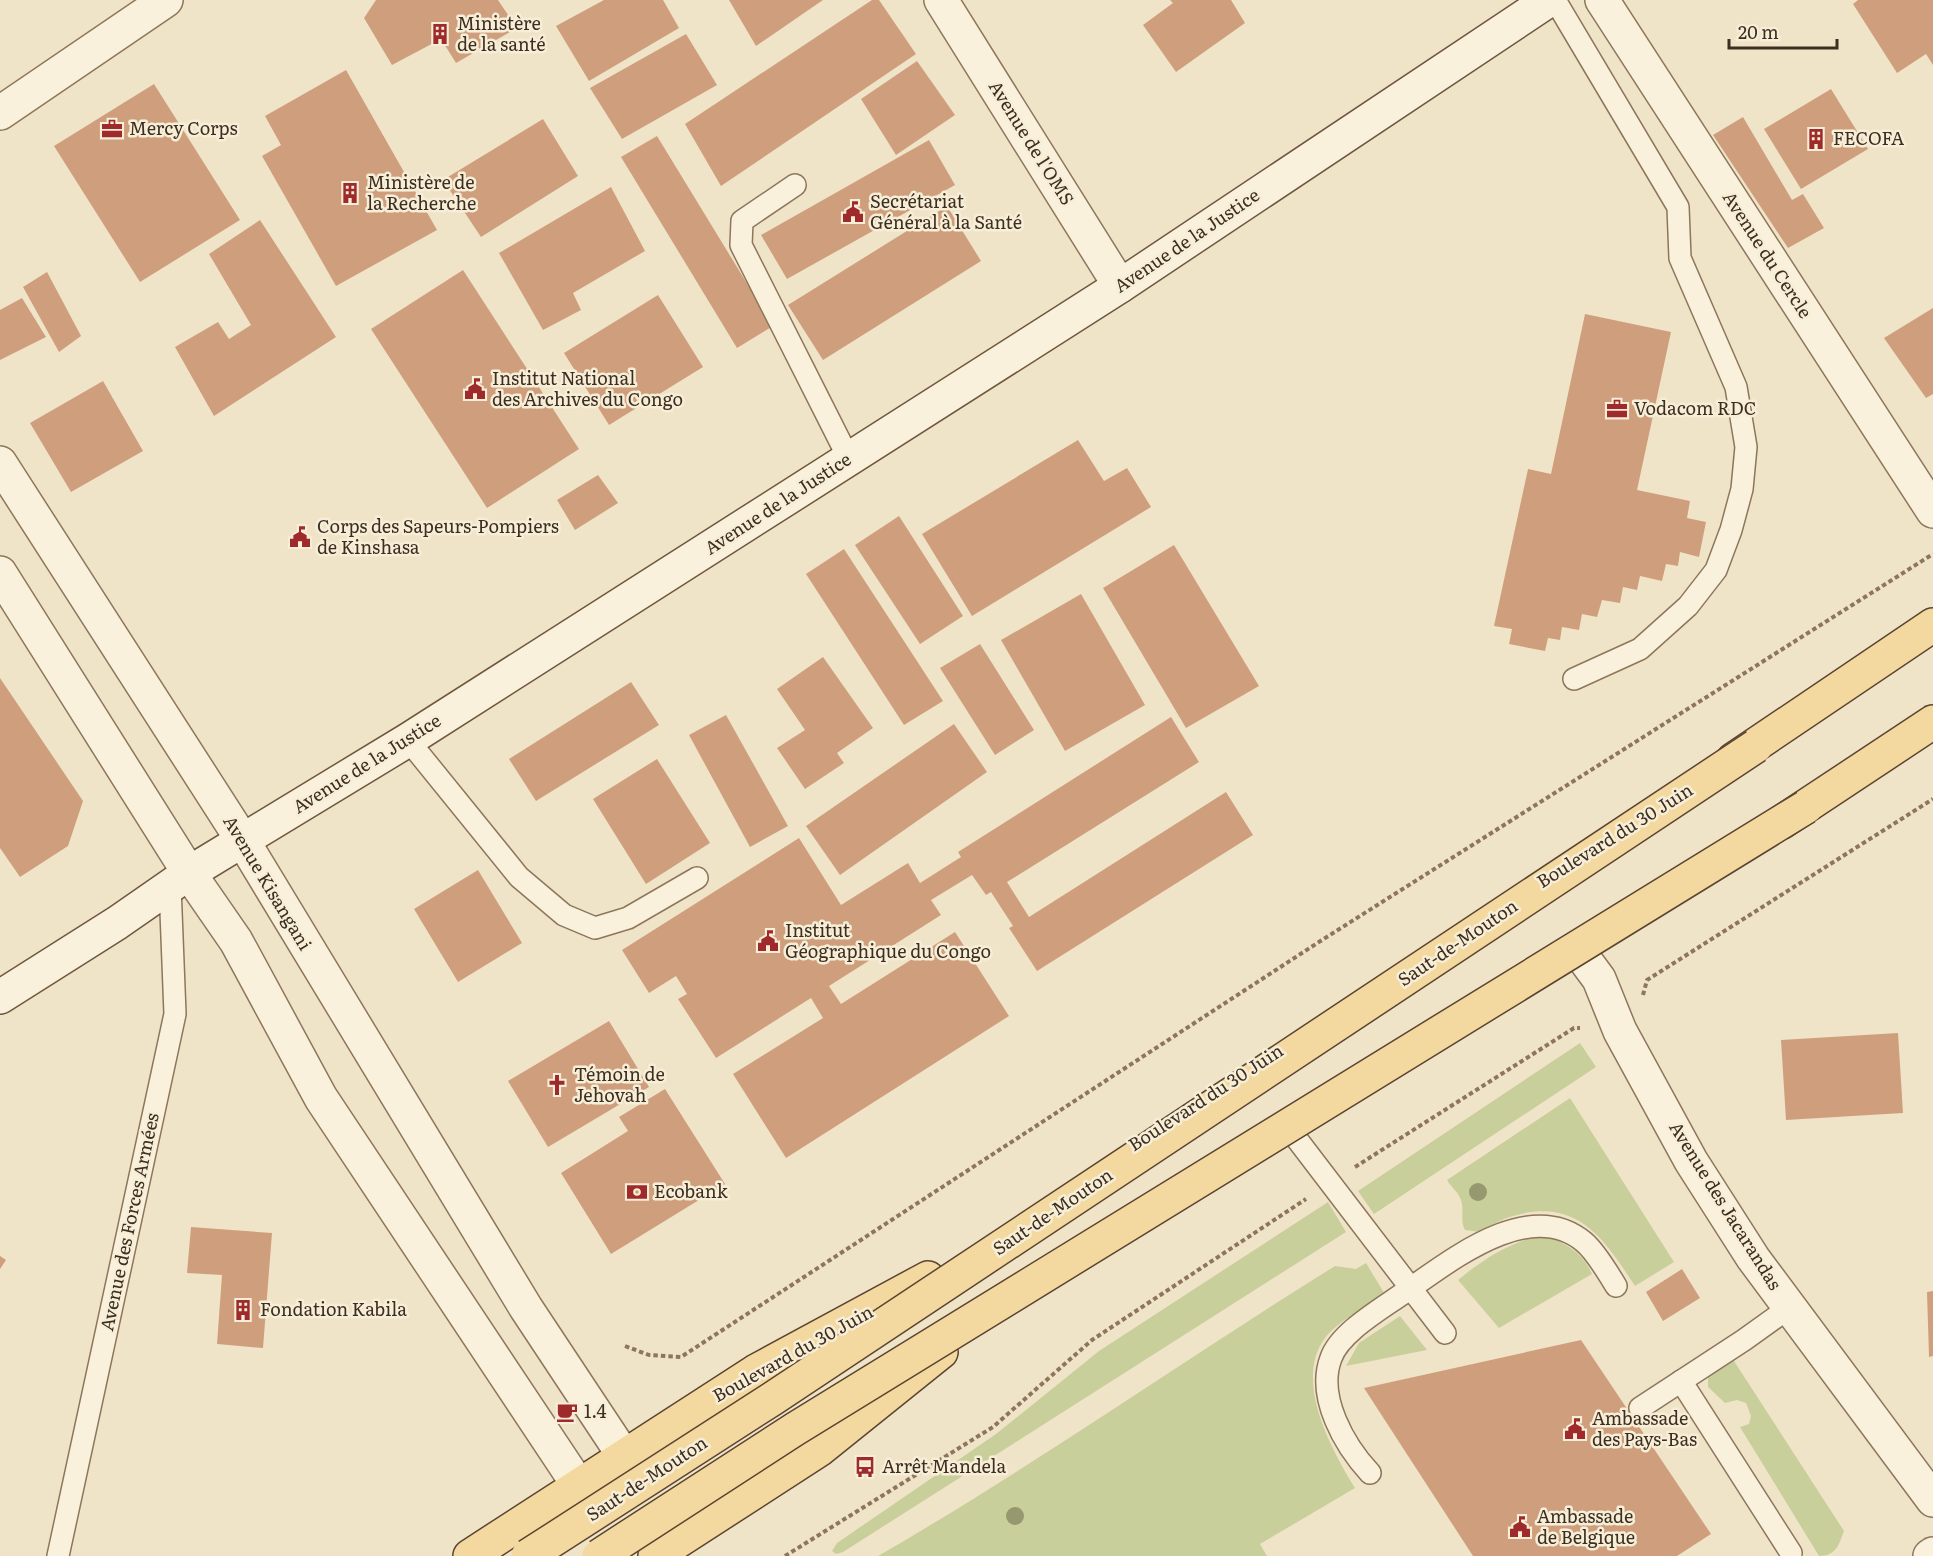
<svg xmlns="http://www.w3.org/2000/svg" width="1933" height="1556" viewBox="0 0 1933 1556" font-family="Literata,serif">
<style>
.green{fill:#c9cf9b}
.building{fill:#cf9f7d}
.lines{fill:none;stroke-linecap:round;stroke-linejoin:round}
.service-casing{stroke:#8d765c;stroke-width:24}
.minor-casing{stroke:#8d765c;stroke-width:36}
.tertiary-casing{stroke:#8d765c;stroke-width:36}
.secondary-casing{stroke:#6f573f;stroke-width:36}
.primary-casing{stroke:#5b4430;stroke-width:36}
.path{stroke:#8d765c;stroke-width:4;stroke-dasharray:4.5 3;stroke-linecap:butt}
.service{stroke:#faf1dc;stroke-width:21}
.minor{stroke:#faf1dc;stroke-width:33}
.tertiary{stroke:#faf1dc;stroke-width:33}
.secondary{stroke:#faf1dc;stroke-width:33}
.primary{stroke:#f3d9a0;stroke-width:33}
.primary-bridge-casing{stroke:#5b4430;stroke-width:36;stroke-linecap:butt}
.primary-bridge{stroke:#f3d9a0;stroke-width:33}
.tree{fill:#96986f}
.labels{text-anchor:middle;stroke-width:5;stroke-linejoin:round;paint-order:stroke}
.poi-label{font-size:18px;fill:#3d2e20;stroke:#f7eed8;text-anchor:start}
.street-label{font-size:18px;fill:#3d2e20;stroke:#f7eed8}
</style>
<rect width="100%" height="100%" fill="#f0e4c8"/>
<!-- green -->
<g class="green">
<path d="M1580,1043L1596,1067L1374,1214L1358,1191Z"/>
<path d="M1570,1098L1674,1262L1635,1286C1601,1234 1574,1194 1504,1219C1496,1222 1488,1228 1480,1232L1465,1230C1459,1220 1466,1207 1459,1196C1456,1190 1450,1186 1447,1180Z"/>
<path d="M1328,1202L1346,1232L843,1552L836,1554L832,1551L837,1543L996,1434L1099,1351Z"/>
<path d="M1541,1235C1564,1242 1582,1251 1592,1274L1499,1328L1458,1280C1483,1259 1509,1243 1541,1235Z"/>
<path d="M1366,1263L1386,1296C1367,1305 1337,1322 1325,1338C1293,1381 1332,1450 1355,1488L1260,1544L1267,1556H878C1034,1466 1182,1361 1335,1266L1356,1269Z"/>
<path d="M1400,1316L1427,1350L1346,1366L1359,1343Z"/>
<path d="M1723,1360L1734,1361L1844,1531C1839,1545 1836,1556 1819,1556L1740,1427L1749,1424L1751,1416L1746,1403L1737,1400L1725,1403L1708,1387V1376Z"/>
</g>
<!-- building -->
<g class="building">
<path d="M376,0H498L517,28L456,63L441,39L392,65L364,18Z"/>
<path d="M604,0H663L679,28L589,81L556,26Z"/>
<path d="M729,0H823L756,46Z"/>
<path d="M872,0H879L916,54L721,186L685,124Z"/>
<path d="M1170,0H1231L1245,23L1176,72L1143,25L1173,3Z"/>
<path d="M1858,0H1933V65L1926,54L1897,73L1853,4Z"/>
<path d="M686,34L717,85L622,139L590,88Z"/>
<path d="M917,61L955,115L896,155L861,99Z"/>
<path d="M346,70L437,230L336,286L262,156L281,145L265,116Z"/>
<path d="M154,84L240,220L140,282L54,146Z"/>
<path d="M1831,89L1868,149L1801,189L1764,129Z"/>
<path d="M1743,117L1792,200L1803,194L1824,228L1788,248L1713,135Z"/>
<path d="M543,119L578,176L481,237L443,180Z"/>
<path d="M657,136L773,326L737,348L621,157Z"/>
<path d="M929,140L955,185L787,279L761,235Z"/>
<path d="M611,187L645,251L573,293L581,310L543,330L499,253Z"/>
<path d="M947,206L981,261L823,360L788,305Z"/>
<path d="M260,220L336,337L214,416L175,347L218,322L229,339L251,325L209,254Z"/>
<path d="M463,270L579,449L487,508L371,329Z"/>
<path d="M47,272L81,336L59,352L23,287Z"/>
<path d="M658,295L703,367L609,425L564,353Z"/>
<path d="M22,298L46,337L0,360V310Z"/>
<path d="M1933,308V394L1926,398L1884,338Z"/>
<path d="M1585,314L1671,332L1637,490L1690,501L1687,518L1706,522L1699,557L1680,552L1678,566L1666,564L1662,581L1640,576L1637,590L1623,587L1620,603L1602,600L1597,617L1582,614L1579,630L1562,627L1560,640L1548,638L1545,651L1509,644L1512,629L1494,626L1528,469L1551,474Z"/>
<path d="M103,381L143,451L71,492L30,423Z"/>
<path d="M1078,440L1104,481L1127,468L1151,507L972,616L922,534Z"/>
<path d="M598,475L618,503L575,530L557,500Z"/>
<path d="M899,516L963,616L920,644L855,545Z"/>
<path d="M1174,545L1259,686L1186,728L1103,588Z"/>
<path d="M844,549L943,701L904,725L806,574Z"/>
<path d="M1081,594L1145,705L1065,751L1001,640Z"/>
<path d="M980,644L1034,730L995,755L940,668Z"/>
<path d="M823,657L873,728L837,753L844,763L805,789L777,748L805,730L777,689Z"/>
<path d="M0,678L83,801L68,846L20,877L0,848Z"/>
<path d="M631,682L659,725L536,801L509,759Z"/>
<path d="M726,715L788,826L750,847L689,735Z"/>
<path d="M1171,717L1199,762L1007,882L1029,917L1226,792L1253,835L1037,971L1009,928L1013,926L991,892L986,895L972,875L931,900L941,915L829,986L841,1004L955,932L1009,1016L786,1158L733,1074L823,1018L811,998L716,1058L678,999L687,994L676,976L649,993L622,950L799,838L841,905L908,863L920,883L961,857L958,852Z"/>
<path d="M954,724L987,772L840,875L806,826Z"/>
<path d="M657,759L710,843L646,884L593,799Z"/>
<path d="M478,870L522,943L458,982L414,909Z"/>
<path d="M609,1021L649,1087L548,1147L508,1081Z"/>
<path d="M1898,1033L1903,1113L1786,1120L1781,1040Z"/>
<path d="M665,1089L725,1184L611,1254L561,1173L628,1131L619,1117Z"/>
<path d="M191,1227L272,1233L263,1348L217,1344L222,1275L187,1273Z"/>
<path d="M0,1256L6,1260L0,1269Z"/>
<path d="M1682,1269L1700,1298L1663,1321L1646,1292Z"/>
<path d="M1933,1291V1356L1929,1357L1927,1292Z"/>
<path d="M1581,1340L1711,1534L1677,1556H1473L1364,1388Z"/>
</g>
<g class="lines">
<defs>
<g id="service">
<path d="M1555,0L1678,207L1680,258L1736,387L1746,447L1742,489L1731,530L1716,570L1688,606L1640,649L1574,679"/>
<path d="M795,185L742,221L741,245L849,459"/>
<path d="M408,740L519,877L564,915L595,928L628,918L697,878"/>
<path d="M1293,1134L1445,1333"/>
<path d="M1681,1381L1791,1553"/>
<path d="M1640,1408L1744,1340L1790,1307"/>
<path d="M1370,1473C1345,1446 1316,1397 1331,1358C1340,1332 1383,1308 1405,1292C1449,1262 1529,1196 1584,1242C1596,1252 1608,1273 1616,1286"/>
<path d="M58,1556L175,1014L170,886"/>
</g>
<g id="minor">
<path d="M941,0L1120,286"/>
<path d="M1602,0L1933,511"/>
<path d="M0,113L166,0"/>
<path d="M1582,956L1599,979L1620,1031L1691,1161L1753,1258L1933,1500"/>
<path d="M1930,1556L1933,1554"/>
</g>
<g id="tertiary">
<path d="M0,463L243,841L526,1308L624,1456"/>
<path d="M0,573L189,873L236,941L321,1098L579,1486"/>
</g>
<path id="secondary" d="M0,997L117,923L189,873L408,740L1120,286L1549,0"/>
<g id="primary">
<path d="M1733,760L1933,625"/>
<path d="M1782,822L1933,722"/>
<path d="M470,1556L756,1371L928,1278"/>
<path d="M655,1556L819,1450L941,1352"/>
</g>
</defs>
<!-- service casing -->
<use href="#service" class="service-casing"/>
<!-- minor casing -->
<use href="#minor" class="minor-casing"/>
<!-- tertiary casing -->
<use href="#tertiary" class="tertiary-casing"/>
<!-- secondary casing -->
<use href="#secondary" class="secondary-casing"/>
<!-- primary casing -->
<use href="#primary" class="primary-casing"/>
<!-- path -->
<g class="path">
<path d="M1643,995L1647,980L1933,799"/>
<path d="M1355,1167L1574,1028H1580"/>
<path d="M625,1346L649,1355L681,1357L1322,940L1933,554"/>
<path d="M785,1556L993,1427L1092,1340L1306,1199"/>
</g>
<!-- service -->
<use href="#service" class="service"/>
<!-- minor -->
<use href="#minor" class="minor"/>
<!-- tertiary -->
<use href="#tertiary" class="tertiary"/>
<!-- secondary -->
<use href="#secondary" class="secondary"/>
<!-- primary -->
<use href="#primary" class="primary"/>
<defs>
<g id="primary-bridge">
<path d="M528,1556L772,1399L1756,746"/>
<path d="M599,1556L795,1429L1806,807"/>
</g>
</defs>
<!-- primary-bridge casing -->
<use href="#primary-bridge" class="primary-bridge-casing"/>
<!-- primary-bridge -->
<use href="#primary-bridge" class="primary-bridge"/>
</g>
<!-- trees -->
<g class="tree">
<circle cx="1478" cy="1192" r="9"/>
<circle cx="1015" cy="1516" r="9"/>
</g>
<!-- icons -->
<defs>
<symbol id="building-bare" viewBox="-9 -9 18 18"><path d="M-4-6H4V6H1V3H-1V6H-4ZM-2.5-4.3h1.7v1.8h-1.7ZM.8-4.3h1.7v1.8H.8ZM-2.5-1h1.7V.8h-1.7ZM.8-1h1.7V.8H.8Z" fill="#9e2a2b" stroke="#f7eed8" stroke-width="2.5" paint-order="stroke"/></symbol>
<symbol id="office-bare" viewBox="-9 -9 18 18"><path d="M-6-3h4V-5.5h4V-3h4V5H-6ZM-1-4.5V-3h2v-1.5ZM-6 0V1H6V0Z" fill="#9e2a2b" stroke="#f7eed8" stroke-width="2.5" paint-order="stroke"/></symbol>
<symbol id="civic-bare" viewBox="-9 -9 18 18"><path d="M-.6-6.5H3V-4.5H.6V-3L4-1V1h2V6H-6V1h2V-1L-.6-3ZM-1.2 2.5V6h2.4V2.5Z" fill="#9e2a2b" stroke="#f7eed8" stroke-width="2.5" paint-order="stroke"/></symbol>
<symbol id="church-bare" viewBox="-9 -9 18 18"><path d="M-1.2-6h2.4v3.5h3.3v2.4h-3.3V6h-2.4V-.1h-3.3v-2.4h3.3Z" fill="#9e2a2b" stroke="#f7eed8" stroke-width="2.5" paint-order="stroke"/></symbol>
<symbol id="bank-bare" viewBox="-9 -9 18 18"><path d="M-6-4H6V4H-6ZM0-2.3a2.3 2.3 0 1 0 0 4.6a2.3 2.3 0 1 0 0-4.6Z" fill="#9e2a2b" stroke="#f7eed8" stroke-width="2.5" paint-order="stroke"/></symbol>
<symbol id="cafe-bare" viewBox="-9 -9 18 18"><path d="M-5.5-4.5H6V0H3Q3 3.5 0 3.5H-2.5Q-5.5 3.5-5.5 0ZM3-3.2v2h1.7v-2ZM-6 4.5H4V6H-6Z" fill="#9e2a2b" stroke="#f7eed8" stroke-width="2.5" paint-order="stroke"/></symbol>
<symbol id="bus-bare" viewBox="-9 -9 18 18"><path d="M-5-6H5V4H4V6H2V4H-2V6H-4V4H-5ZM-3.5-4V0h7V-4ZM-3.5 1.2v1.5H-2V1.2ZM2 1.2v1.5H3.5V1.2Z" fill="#9e2a2b" stroke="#f7eed8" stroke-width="2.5" paint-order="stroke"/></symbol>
</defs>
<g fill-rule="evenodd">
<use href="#building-bare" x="425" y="19" width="30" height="30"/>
<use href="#office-bare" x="97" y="114" width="30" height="30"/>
<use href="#building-bare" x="1801" y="124" width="30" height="30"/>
<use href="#building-bare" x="335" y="178" width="30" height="30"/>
<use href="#civic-bare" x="838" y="197" width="30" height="30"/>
<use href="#civic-bare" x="460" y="374" width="30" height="30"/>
<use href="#office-bare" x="1602" y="394" width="30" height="30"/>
<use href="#civic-bare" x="285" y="522" width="30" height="30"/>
<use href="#civic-bare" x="753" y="926" width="30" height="30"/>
<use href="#church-bare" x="542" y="1070" width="30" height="30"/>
<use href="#bank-bare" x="622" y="1177" width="30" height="30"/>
<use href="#building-bare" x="228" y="1295" width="30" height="30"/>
<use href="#cafe-bare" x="552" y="1397" width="30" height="30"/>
<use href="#civic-bare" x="1560" y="1414" width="30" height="30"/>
<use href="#bus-bare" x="850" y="1452" width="30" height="30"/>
<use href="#civic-bare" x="1505" y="1512" width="30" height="30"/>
</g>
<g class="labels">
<!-- poi labels -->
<g class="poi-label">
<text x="457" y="30">Ministère<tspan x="457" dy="21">de la santé</tspan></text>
<text x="129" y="135">Mercy Corps</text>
<text x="1833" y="145">FECOFA</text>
<text x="367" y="189">Ministère de<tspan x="367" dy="21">la Recherche</tspan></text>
<text x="870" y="208">Secrétariat<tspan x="870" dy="21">Général à la Santé</tspan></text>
<text x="492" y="385">Institut National<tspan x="492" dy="21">des Archives du Congo</tspan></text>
<text x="1634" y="415">Vodacom RDC</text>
<text x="317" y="533">Corps des Sapeurs-Pompiers<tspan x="317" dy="21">de Kinshasa</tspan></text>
<text x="785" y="937">Institut<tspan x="785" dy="21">Géographique du Congo</tspan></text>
<text x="574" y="1081">Témoin de<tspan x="574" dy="21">Jehovah</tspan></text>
<text x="654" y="1198">Ecobank</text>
<text x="260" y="1316">Fondation Kabila</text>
<text x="584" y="1418">1.4</text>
<text x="1592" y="1425">Ambassade<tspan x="1592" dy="21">des Pays-Bas</tspan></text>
<text x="882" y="1473">Arrêt Mandela</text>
<text x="1537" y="1523">Ambassade<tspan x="1537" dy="21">de Belgique</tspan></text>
</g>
<!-- street labels -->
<g class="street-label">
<text transform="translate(1031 143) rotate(58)" y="6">Avenue de l'OMS</text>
<text transform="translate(1187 241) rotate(-34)" y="6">Avenue de la Justice</text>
<text transform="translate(1767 255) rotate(57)" y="6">Avenue du Cercle</text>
<text transform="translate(778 504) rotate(-33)" y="6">Avenue de la Justice</text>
<text transform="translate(367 764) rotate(-32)" y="6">Avenue de la Justice</text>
<text transform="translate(1615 836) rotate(-32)" y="6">Boulevard du 30 Juin</text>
<text transform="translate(267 883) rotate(59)" y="6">Avenue Kisangani</text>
<text transform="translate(1458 943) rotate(-34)" y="6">Saut-de-Mouton</text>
<text transform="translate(1206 1098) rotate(-33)" y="6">Boulevard du 30 Juin</text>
<text transform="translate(1725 1206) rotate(58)" y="6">Avenue des Jacarandas</text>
<text transform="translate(1053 1212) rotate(-34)" y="6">Saut-de-Mouton</text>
<text transform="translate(130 1222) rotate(-78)" y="6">Avenue des Forces Armées</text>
<text transform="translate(793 1354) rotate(-29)" y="6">Boulevard du 30 Juin</text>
<text transform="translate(647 1479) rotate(-33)" y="6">Saut-de-Mouton</text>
</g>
</g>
<!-- scale -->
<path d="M1729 39v9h108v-9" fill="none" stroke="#3d2e20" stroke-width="3"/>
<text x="1738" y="39" font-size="18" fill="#3d2e20" stroke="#f7eed8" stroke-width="4.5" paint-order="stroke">20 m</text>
</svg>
